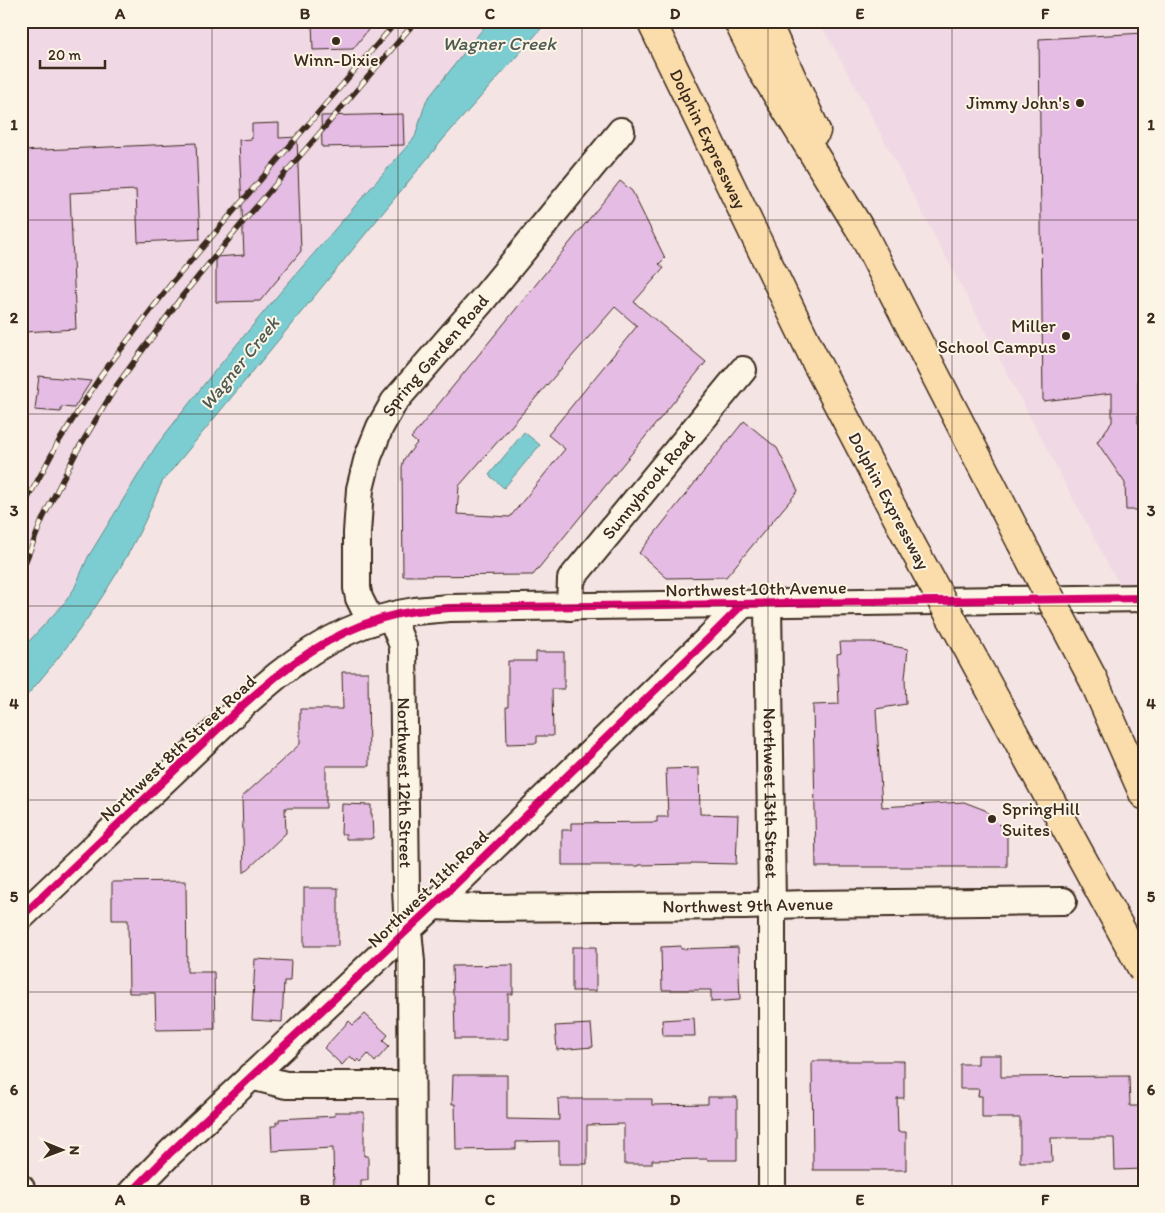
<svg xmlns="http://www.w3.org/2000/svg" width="1165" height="1213" viewBox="0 0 1165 1213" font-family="Itim,sans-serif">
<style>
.built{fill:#f0d8e4}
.water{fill:#7bcdd1;stroke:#618c89}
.building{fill:#e5bce3;stroke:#3b2a1e;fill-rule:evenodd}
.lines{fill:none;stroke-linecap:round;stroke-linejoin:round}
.minor-casing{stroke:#3b2a1e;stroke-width:30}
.highway-casing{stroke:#3b2a1e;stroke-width:31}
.minor{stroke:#fcf5e5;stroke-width:26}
.highway{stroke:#fbddab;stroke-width:28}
.rail-casing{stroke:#3b2a1e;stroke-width:5.5}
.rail{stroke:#fcf5e5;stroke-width:4;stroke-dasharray:11;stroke-linecap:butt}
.highway-bridge-casing{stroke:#3b2a1e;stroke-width:31;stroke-linecap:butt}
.highway-bridge{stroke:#fbddab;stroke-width:28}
.cycleway-casing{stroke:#fcf5e5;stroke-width:11}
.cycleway{stroke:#d6006c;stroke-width:8}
.grid{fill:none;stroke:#3b2a1e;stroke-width:1;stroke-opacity:0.55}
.poi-dot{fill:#3b2a1e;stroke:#fcf5e5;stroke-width:2}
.labels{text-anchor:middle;stroke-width:4;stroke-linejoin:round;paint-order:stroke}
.poi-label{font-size:18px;fill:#3b2a1e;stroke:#fcf5e5;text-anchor:end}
.street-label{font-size:18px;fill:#3b2a1e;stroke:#fcf5e5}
.water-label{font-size:19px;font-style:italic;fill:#4e5b54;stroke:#fcf5e5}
.neatline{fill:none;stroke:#3b2a1e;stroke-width:2}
.grid-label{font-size:16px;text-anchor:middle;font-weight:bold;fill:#3b2a1e}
</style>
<rect width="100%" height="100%" fill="#f5e4e4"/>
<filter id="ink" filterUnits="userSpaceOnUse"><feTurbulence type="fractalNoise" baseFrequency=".02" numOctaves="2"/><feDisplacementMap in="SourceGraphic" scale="10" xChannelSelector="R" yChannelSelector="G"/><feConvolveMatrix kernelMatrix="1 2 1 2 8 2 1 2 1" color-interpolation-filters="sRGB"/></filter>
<g filter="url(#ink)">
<!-- built -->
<g class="built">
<path d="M21,21H489L426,101L415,137L283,289L209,378L156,446L88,557L74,589L65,602L21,650Z"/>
<path d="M819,21H1144V621L1111,570L864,102Z"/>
</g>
<!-- water -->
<g class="water">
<path d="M489,21H548L445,137L162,482C154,500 147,518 138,535C108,594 65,653 21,702V650L65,602L74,589L88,557L156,446L209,378L283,289L415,137L426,101Z"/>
<path d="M524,432L540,445L504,488L489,475Z"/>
</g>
<!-- building -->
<g class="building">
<path d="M312,21H375L353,49L313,50Z"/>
<path d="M1144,33V378L1138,379V423L1144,430V510H1126L1125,483L1097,442L1112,422V393L1043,401L1039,39Z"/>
<path d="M403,114L404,145L322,147L321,116Z"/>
<path d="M279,123V138L297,137L301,251L260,301L216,302V257L244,255L239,140L252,139V124Z"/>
<path d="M196,143L200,239L138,242L136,190L70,193L76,329L24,332L21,278V151Z"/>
<path d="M620,181L632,191L665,258L659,264L664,268L634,302L706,362L533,575L403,576L402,467L404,459L417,443L411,438ZM615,307L637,326L548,435L565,449L510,517L457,514L459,486Z"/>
<path d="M39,376L91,381L74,408L61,407V412L35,410Z"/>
<path d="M744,421L777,448L798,491L726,577L667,578L639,553Z"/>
<path d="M840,642H872L908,649L905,678L906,704L876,709L882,807L964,802L985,810L1007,832V867H816L813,705L839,704L837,654L841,653Z"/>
<path d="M536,652H564V689H552L553,736H537V743L507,744L506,707H508V661H536Z"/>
<path d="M342,672H368L369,766H326V808H285L286,833L244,873L242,797L300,744V709H343Z"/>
<path d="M699,768L700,814L738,815L736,864L691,863V864L639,865V866H611V865H562V830H571V823L657,822V817H668L666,769Z"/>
<path d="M342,804L371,805V814H372L373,838H371V839H346V834H341Z"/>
<path d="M186,881L187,972H214L215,1029L156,1030L155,993H129L128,920H112V882Z"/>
<rect x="304" y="888" width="34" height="58"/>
<path d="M681,946V949L738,947L740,1000L711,1002V990H662L661,947Z"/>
<rect x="572" y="947" width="24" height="44"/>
<path d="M255,959L291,961L290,981H284L282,1022L252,1020Z"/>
<path d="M513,965V994H508V1039H455L454,995H453L452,966Z"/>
<path d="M365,1014L388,1035L383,1041L389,1046L375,1062L368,1054L361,1062L358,1059L356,1062L350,1056L342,1065L324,1048L349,1021L353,1025Z"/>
<path d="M694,1018L695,1036H663L662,1020Z"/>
<path d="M591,1024L593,1047L557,1050L555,1026Z"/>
<path d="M978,1055H1001V1077L1129,1076L1130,1106H1144V1169L1115,1170L1114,1138H1051L1052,1162H1020V1118H982V1096H978L979,1089H960V1064H978Z"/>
<path d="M812,1061H904V1098H897L898,1132H906V1170H813Z"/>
<path d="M453,1075H507V1119L559,1120L558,1099H652V1105L708,1104V1097H737V1160H707V1159L652,1160V1164H624V1124L587,1125V1164H559V1141L516,1142V1149L456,1150L455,1104H452Z"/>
<path d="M335,1112H364V1156H368V1180H361V1192H334L333,1148L272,1151L271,1126H276V1122H279V1119L335,1116Z"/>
</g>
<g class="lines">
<defs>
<g id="minor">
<path id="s1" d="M768,604L772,906V1192"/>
<path id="s2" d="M570,607L571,579L743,370"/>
<path id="s3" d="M391,616L403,646L406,889L408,930L411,962L412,1192"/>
<path id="s4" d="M371,622L359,598L357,588V533L360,489L368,457L380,427L394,402L480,303L621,131"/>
<path id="s5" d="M433,906L482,908L744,906L807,904L1063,901"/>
<path d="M21,917L243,705C254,695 266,685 278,675C317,644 364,618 415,611C426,610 438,609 449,608L1144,598"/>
<path d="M251,1076L286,1085H411"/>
<path d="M21,1188L22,1192"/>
<path d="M132,1192L171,1152L433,906L711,636L742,605"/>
</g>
<g id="highway">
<path id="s6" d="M651,21L816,362L911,544"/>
<path d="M738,21L763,72L863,234L1021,542"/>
<path d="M766,21L816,131"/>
<path d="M1093,679L1144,795"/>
</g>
</defs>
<!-- minor casing -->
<use href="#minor" class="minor-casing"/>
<!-- highway casing -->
<use href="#highway" class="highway-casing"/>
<!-- minor -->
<use href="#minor" class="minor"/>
<!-- highway -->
<use href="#highway" class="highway"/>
<defs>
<g id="rail">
<path d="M21,511L59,441L102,374L171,284L397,21"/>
<path d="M21,573L43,518L77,451L117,385L183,295L244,221L416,21"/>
</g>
</defs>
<!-- rail casing -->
<use href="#rail" class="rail-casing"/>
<!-- rail -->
<use href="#rail" class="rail"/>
<defs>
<g id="highway-bridge">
<path d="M1021,542L1093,679"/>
<path d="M911,544L1144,972"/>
</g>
</defs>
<!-- highway-bridge casing -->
<use href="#highway-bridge" class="highway-bridge-casing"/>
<!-- highway-bridge -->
<use href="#highway-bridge" class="highway-bridge"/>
<defs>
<g id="cycleway">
<path d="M21,917L243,705C254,695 266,685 278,675C317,644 364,618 415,611C426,610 438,609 449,608L1144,598"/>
<path d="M132,1192L171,1152L433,906L711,636L742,605"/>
</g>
</defs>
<!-- cycleway casing -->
<use href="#cycleway" class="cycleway-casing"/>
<!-- cycleway -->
<use href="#cycleway" class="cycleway"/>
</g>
</g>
<!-- grid -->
<path class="grid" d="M212,21V1192M398,21V1192M582,21V1192M768,21V1192M952,21V1192M21,220H1144M21,414H1144M21,606H1144M21,800H1144M21,992H1144"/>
<!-- markers -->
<g class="poi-dot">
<circle cx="336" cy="41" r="5"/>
<circle cx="1080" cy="103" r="5"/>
<circle cx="1066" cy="336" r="5"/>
<circle cx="992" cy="819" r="5"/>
</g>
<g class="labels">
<!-- poi labels -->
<g class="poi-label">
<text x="336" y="66" text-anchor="middle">Winn-Dixie</text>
<text x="1070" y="109">Jimmy John's</text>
<text x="1056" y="332">Miller<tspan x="1056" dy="21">School Campus</tspan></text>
<text x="1002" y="815" text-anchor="start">SpringHill<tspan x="1002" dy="21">Suites</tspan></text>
</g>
<!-- street labels -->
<g class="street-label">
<text dy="6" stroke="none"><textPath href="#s6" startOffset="131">Dolphin Expressway</textPath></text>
<text dy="6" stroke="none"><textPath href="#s4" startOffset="292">Spring Garden Road</textPath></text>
<text dy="6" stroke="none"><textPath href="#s2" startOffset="150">Sunnybrook Road</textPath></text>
<text transform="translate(889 501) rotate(62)" y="6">Dolphin Expressway</text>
<text transform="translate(756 589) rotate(-1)" y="6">Northwest 10th Avenue</text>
<text transform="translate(178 748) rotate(-43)" y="6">Northwest 8th Street Road</text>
<text dy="6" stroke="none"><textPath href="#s3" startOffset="169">Northwest 12th Street</textPath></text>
<text dy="6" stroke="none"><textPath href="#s1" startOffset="189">Northwest 13th Street</textPath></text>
<text transform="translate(428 889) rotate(-44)" y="6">Northwest 11th Road</text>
<text dy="6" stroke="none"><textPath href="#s5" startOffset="315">Northwest 9th Avenue</textPath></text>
</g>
<!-- water labels -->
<g class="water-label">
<text x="499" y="50">Wagner Creek</text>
<text transform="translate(239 363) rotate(-51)" y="7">Wagner Creek</text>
</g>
</g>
<!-- margin -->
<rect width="1165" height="1213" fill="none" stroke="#fcf5e5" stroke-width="55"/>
<!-- north arrow -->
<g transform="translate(62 1150) rotate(91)" stroke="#fcf5e5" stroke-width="4" paint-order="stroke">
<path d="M0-4L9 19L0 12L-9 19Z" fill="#3b2a1e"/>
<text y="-8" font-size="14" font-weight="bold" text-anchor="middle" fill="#3b2a1e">N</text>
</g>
<!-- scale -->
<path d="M40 60v8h65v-8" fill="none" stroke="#3b2a1e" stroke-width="2.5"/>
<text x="48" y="60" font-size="15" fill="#3b2a1e" stroke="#fcf5e5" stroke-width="4" paint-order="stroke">20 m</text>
<rect x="28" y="28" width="1110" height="1158" class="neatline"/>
<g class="grid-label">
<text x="120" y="19">A</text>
<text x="305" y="19">B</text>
<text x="490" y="19">C</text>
<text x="675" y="19">D</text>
<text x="860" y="19">E</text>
<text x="1045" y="19">F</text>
<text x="14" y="130">1</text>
<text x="1151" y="130">1</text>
<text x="14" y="323">2</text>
<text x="1151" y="323">2</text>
<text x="14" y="516">3</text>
<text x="1151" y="516">3</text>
<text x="14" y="709">4</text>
<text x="1151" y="709">4</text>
<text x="14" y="902">5</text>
<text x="1151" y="902">5</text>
<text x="14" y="1095">6</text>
<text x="1151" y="1095">6</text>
<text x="120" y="1205">A</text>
<text x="305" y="1205">B</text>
<text x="490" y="1205">C</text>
<text x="675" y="1205">D</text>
<text x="860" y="1205">E</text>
<text x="1045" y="1205">F</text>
</g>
</svg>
